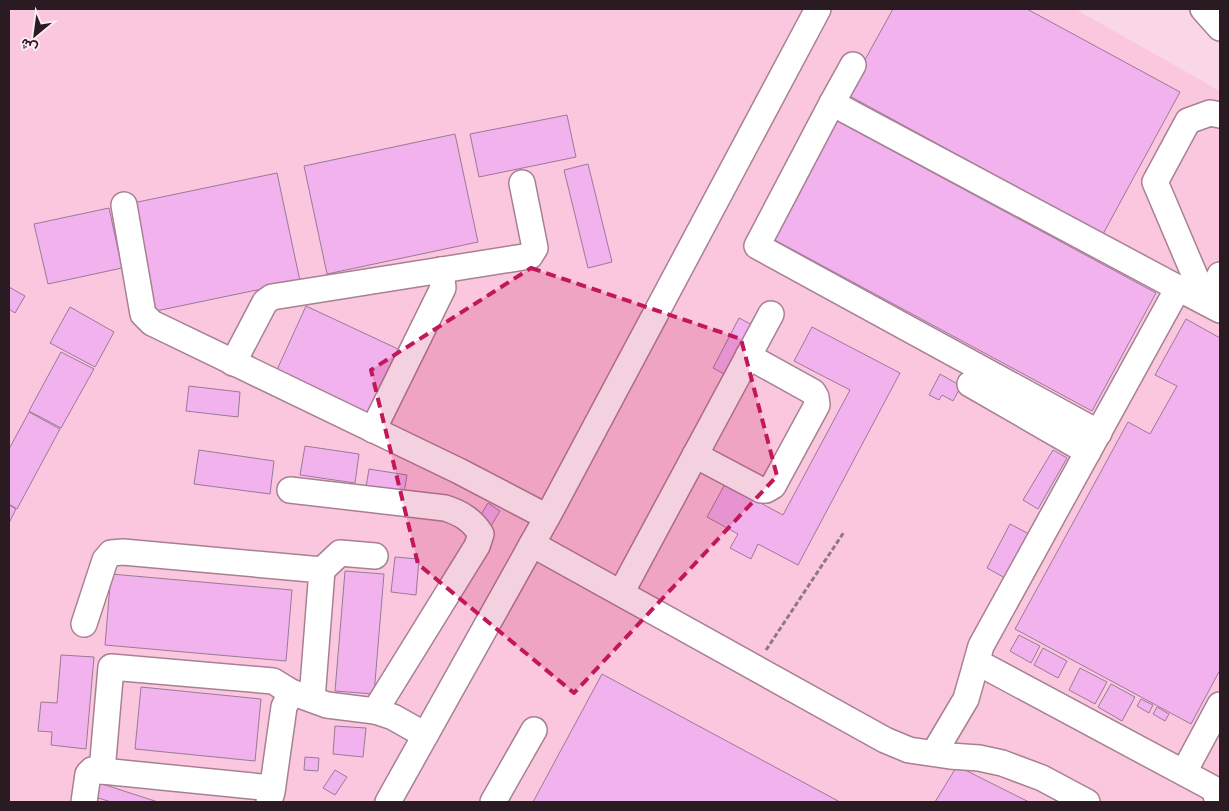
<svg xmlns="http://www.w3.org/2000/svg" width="1229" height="811" viewBox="0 0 1229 811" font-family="Jost,Vazirmatn,sans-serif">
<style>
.built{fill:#fac7df}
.building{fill:#f1b2ee;stroke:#997a97}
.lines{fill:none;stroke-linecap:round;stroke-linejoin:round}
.minor-casing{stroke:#a88093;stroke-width:28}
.path{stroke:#907782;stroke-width:3;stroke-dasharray:5 2.5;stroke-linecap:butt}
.minor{stroke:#fff;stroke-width:25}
.marked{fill:#c2185b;fill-opacity:0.2;stroke:#c2185b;stroke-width:4;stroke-dasharray:10 6;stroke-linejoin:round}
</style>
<rect width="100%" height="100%" fill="#fad7e7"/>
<!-- built -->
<path class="built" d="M9,9H1075L1206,83L1220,92V802H9Z"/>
<!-- building -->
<g class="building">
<path d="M893,9H1027L1180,92L1103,234L846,94Z"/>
<path d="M567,115L576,157L479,177L470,134Z"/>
<path d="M837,121L1156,293L1092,411L773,239Z"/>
<path d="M455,134L478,242L327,274L304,166Z"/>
<path d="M588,164L612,262L588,268L564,170Z"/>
<path d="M277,173L300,281L156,311L133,203Z"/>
<path d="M109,208L122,268L48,284L34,224Z"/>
<path d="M9,287L25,296L15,313L9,309Z"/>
<path d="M306,306L398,349L367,415L276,372Z"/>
<path d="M70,307L114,332L95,367L50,343Z"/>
<path d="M739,318L758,328L732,378L713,368Z"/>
<path d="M1186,319L1220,338V670L1191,724L1015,629L1128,422L1150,434L1177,386L1155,375Z"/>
<path d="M812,327L900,373L798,565L758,544L751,559L730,548L738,534L707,517L725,484L783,515L850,390L794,361Z"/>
<path d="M61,352L94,369L61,428L29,411Z"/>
<path d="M940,374L961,386L953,401L942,395L939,400L929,395Z"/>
<path d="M189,386L240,392L238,417L186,411Z"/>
<path d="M29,412L60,429L17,509L9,504V449Z"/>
<path d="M305,446L359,454L355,483L300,475Z"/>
<path d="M199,450L274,461L270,494L194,484Z"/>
<path d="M1053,450L1067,458L1038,509L1023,500Z"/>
<path d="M369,469L407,475L404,493L366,487Z"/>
<path d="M488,503L500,511L491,526L479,518Z"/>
<path d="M9,505L16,509L9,523Z"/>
<path d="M1010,524L1029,534L1005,578L987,568Z"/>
<path d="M395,557L419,559L416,595L391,592Z"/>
<path d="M345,571L384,574L374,694L335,691Z"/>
<path d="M111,574L292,590L286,661L105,645Z"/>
<path d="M1019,635L1040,646L1031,663L1010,651Z"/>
<path d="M1043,648L1067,661L1058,678L1034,665Z"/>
<path d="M61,655L94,657L86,749L51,745L52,732L38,731L41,702L57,703Z"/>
<path d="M1080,668L1107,682L1095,704L1069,690Z"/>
<path d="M602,674L840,802H533Z"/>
<path d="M1111,684L1135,697L1122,721L1098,707Z"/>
<path d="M141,687L261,699L255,761L135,749Z"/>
<path d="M1141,699L1153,705L1149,713L1137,706Z"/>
<path d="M1157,707L1169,714L1165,721L1153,714Z"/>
<path d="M335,726L366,728L363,757L333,754Z"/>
<path d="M305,757L319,758L318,771L304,770Z"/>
<path d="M957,766L1029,802H935Z"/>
<path d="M335,770L347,777L335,795L323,788Z"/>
<path d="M99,783L158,802H111L95,797Z"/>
</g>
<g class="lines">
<defs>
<g id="minor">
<path d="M1203,9L1220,28"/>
<path d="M832,103L853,65"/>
<path d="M124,205L143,314L152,323L459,471L547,517"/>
<path d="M1206,302L1155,182L1188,121L1210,113L1220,115"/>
<path d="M1206,302L1220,275"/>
<path d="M233,363L265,302L272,297L530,256L535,248L522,183"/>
<path d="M970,384L1088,452"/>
<path d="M373,430L443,288L441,270"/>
<path d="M1099,433L757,246L832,103L1178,288"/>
<path d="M695,455L761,490H766L773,486L817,405L816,397L813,392L748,356"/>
<path d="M290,490L445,508C461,513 472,520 481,534L477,546L375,711"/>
<path d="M532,544L885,740L909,750L950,756L979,758L1002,763L1042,778L1087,802"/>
<path d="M322,570L340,553L375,556"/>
<path d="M621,593L771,314"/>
<path d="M84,624L105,560L111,553L123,552L322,570L312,699"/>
<path d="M977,662L1214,789L1218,802"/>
<path d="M934,753L966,699L981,646L1178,288L1220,310"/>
<path d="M1184,772L1220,705"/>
<path d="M272,788L102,771L111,667L273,681L291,692L327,705L375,711L393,717L425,735"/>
<path d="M84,802L88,774L92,770L102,771"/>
<path d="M269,802L272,792L284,707L291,692"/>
<path d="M388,802L550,512L818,9"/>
<path d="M493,802L534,730"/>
</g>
</defs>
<!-- minor casing -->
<use href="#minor" class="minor-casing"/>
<!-- path -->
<path class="path" d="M766,650L844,532"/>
<!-- minor -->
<use href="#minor" class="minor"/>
</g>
<!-- marked area -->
<path class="marked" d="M531,268L741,339L777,476L574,693L418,564L371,370Z"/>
<!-- border -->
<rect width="1229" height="811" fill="none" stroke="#2a1b22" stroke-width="20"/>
<!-- north arrow -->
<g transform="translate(35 35) rotate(209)" stroke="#fce9f2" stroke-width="4" paint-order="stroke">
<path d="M0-4L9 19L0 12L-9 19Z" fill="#2a1b22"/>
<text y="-8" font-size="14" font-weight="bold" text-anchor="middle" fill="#2a1b22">ش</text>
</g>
</svg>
